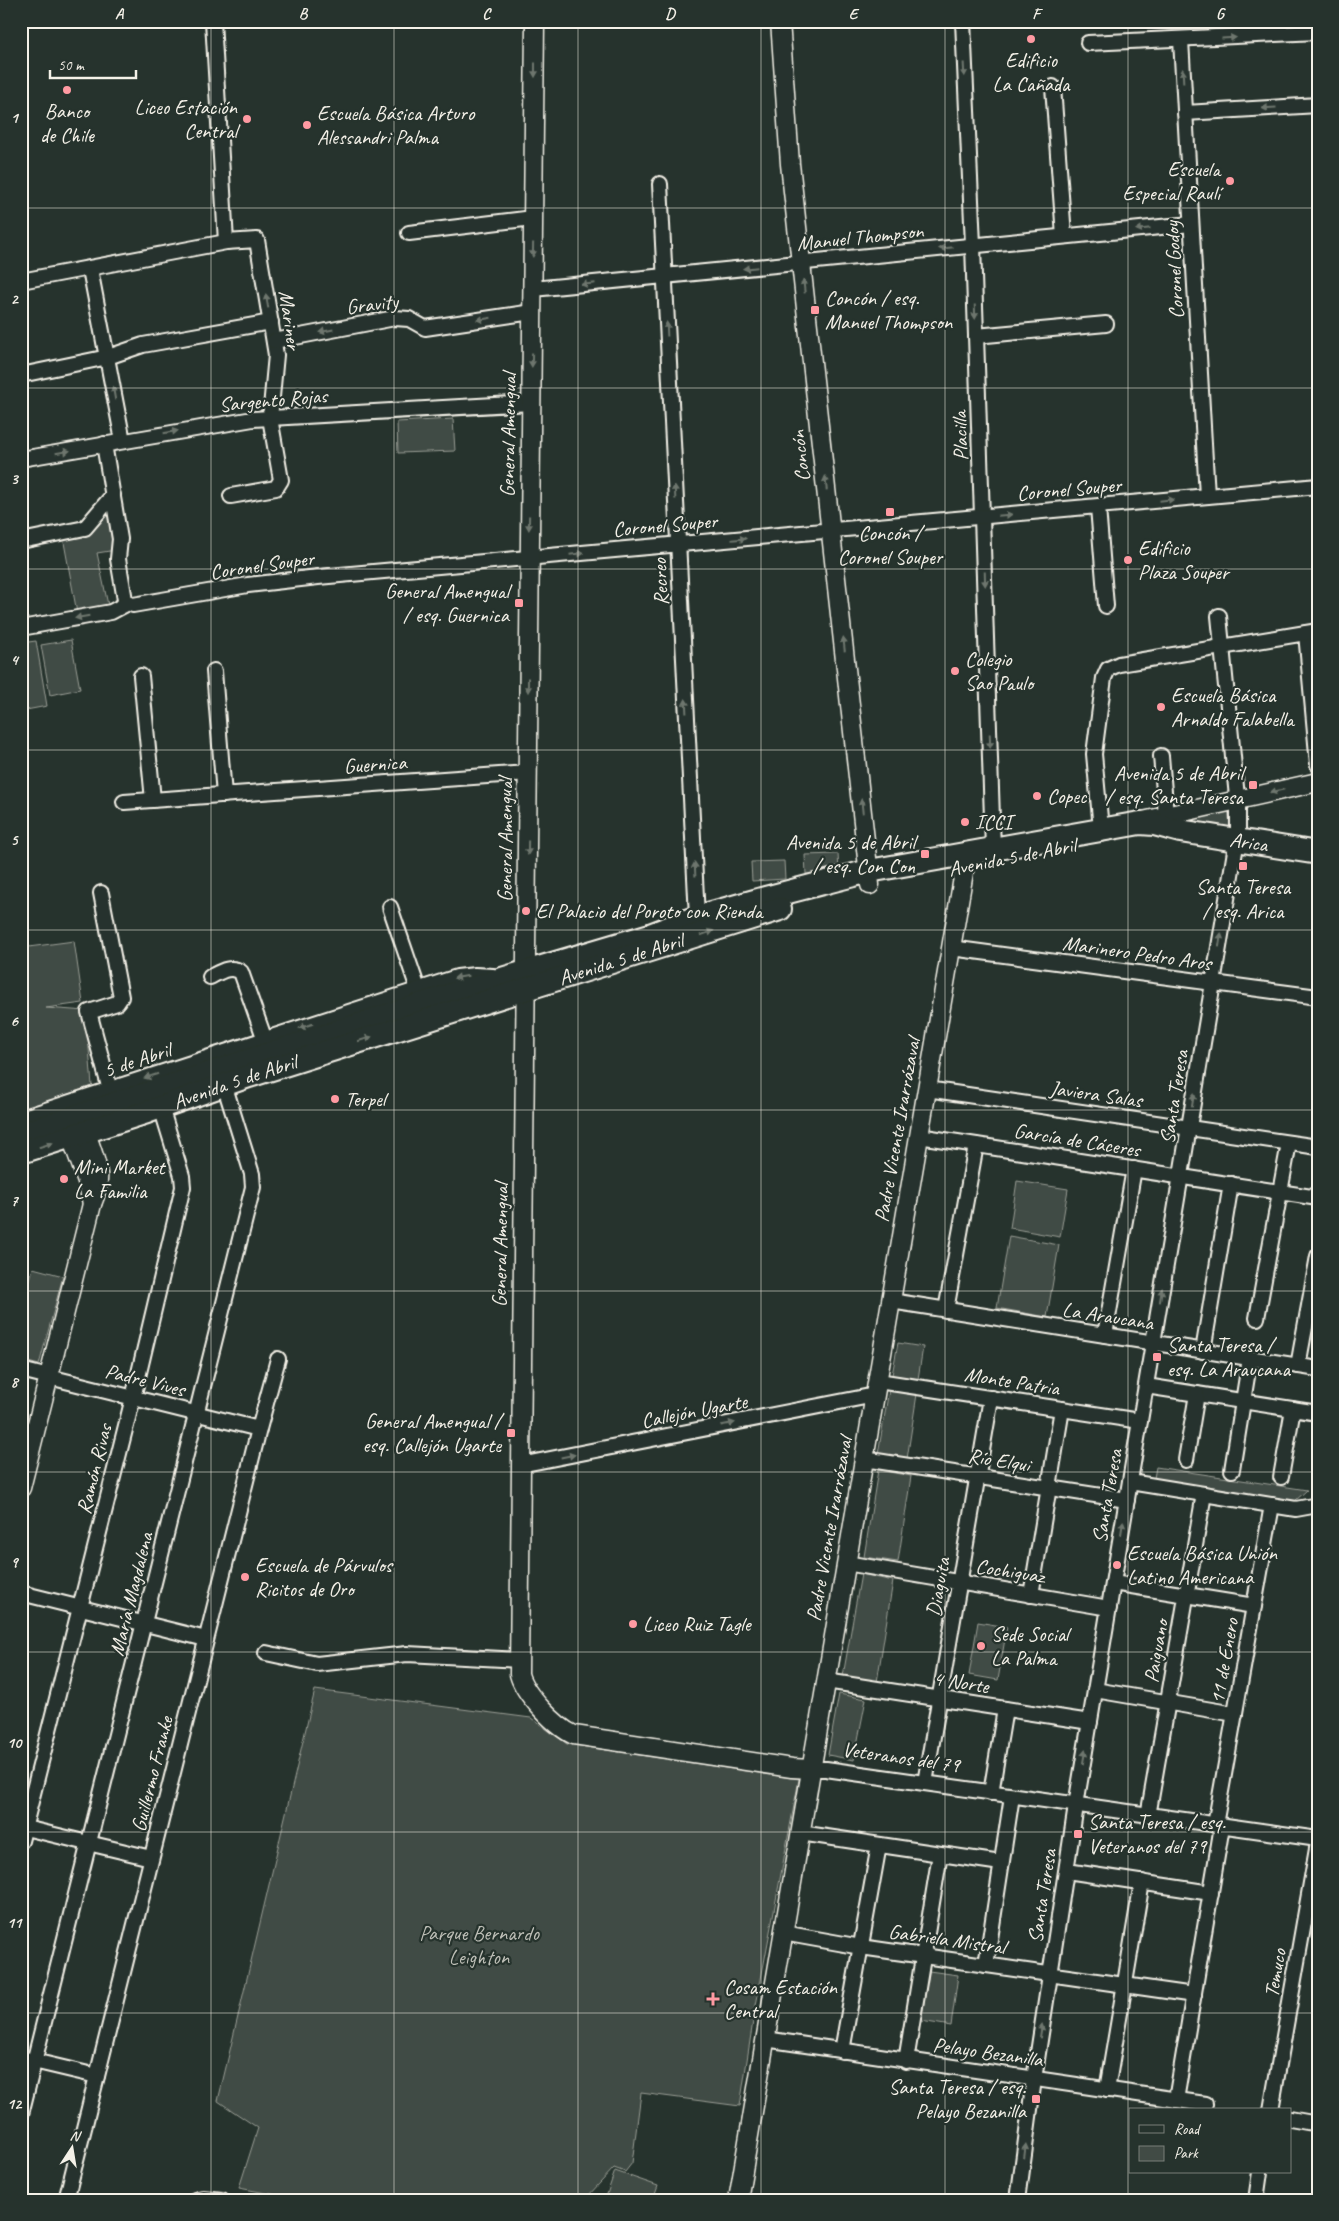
<svg xmlns="http://www.w3.org/2000/svg" width="1339" height="2221" viewBox="0 0 1339 2221" font-family="Caveat,sans-serif">
<style>
.green{fill:#414b45;stroke:#9a9e96}
.lines{fill:none;stroke-linecap:round;stroke-linejoin:round}
.minor-casing{stroke:#f4f1e8;stroke-width:18}
.tertiary-casing{stroke:#f4f1e8;stroke-width:21}
.primary-casing{stroke:#f4f1e8;stroke-width:26}
.minor{stroke:#26332d;stroke-width:14}
.tertiary{stroke:#26332d;stroke-width:18}
.primary{stroke:#26332d;stroke-width:22}
.oneway{fill:#6e766e}
.grid{fill:none;stroke:#f4f1e8;stroke-width:1;stroke-opacity:0.55}
.poi-dot{fill:#ff9aa2;stroke:#26332d;stroke-width:2}
.labels{text-anchor:middle;stroke-width:4.5;stroke-linejoin:round;paint-order:stroke}
.poi-label{font-size:21px;fill:#f4f1e8;stroke:#26332d;text-anchor:start}
.street-label{font-size:21px;fill:#f4f1e8;stroke:#26332d}
.park-label{font-size:21px;fill:#bebfb7;stroke:#26332d}
.neatline{fill:none;stroke:#f4f1e8;stroke-width:2}
.grid-label{font-size:16px;text-anchor:middle;font-weight:bold;fill:#f4f1e8}
</style>
<rect width="100%" height="100%" fill="#26332d"/>
<filter id="ink" filterUnits="userSpaceOnUse"><feTurbulence type="fractalNoise" baseFrequency=".02" numOctaves="2"/><feDisplacementMap in="SourceGraphic" scale="10" xChannelSelector="R" yChannelSelector="G"/><feConvolveMatrix kernelMatrix="1 2 1 2 8 2 1 2 1" color-interpolation-filters="sRGB"/></filter>
<g filter="url(#ink)">
<!-- green -->
<g class="green">
<path d="M453,419L455,451L398,453L397,422Z"/>
<path d="M110,510L116,550L97,553L108,605L77,613L63,537L91,532Z"/>
<path d="M71,640L80,689L50,695L41,645Z"/>
<path d="M36,641L47,706L21,711V643Z"/>
<path d="M1228,807L1230,827L1171,819Z"/>
<path d="M838,854L839,872L806,874L805,855Z"/>
<path d="M784,861L785,879L752,881L751,862Z"/>
<path d="M74,941L83,1003L46,1008L86,1011L92,1086L21,1110V1007H26L21,972V948Z"/>
<path d="M1017,1181L1068,1189L1060,1237L1010,1228Z"/>
<path d="M1009,1236L1059,1245L1047,1317L997,1308Z"/>
<path d="M33,1268L63,1276L39,1365L21,1360V1285L28,1287Z"/>
<path d="M898,1343L923,1347L918,1379L892,1375Z"/>
<path d="M889,1390L917,1394L907,1459L878,1454Z"/>
<path d="M1156,1467L1307,1490L1295,1501L1154,1478Z"/>
<path d="M878,1470L911,1476L898,1562L864,1557Z"/>
<path d="M861,1574L893,1581L877,1682L843,1676Z"/>
<path d="M978,1622L1007,1627L998,1680L969,1675Z"/>
<path d="M315,1690L531,1718L567,1744L799,1779L753,2021L740,2106L641,2093L632,2163L625,2172L614,2168L587,2197V2200H304L239,2188L258,2128L218,2101Z"/>
<path d="M839,1694L866,1699L854,1760L828,1755Z"/>
<path d="M929,1971L958,1975L951,2026L921,2021Z"/>
<path d="M615,2171L658,2186L653,2200H605Z"/>
</g>
<g class="lines">
<defs>
<g id="minor">
<path d="M213,21L226,242"/>
<path d="M963,21L973,245L993,849"/>
<path d="M1181,40L1207,496"/>
<path d="M1088,43L1318,32"/>
<path d="M1053,87L1064,236"/>
<path d="M1185,113L1318,105"/>
<path d="M660,184L697,917"/>
<path d="M409,233L533,218"/>
<path d="M90,269L123,441"/>
<path d="M21,281L226,242L257,240L276,355L270,418L281,480L276,488L231,496"/>
<path d="M533,289L1191,224"/>
<path d="M976,336L1106,324"/>
<path d="M274,341L395,318L409,319L425,328L532,312"/>
<path d="M21,375L108,357L143,345L271,322"/>
<path d="M104,444L120,539L118,559L125,600L128,603"/>
<path d="M21,459L253,419L531,403"/>
<path d="M1098,507L1106,606"/>
<path d="M21,541L85,528L113,495"/>
<path d="M21,628L111,612L128,603L133,605L248,585L318,577L1318,486"/>
<path d="M1306,633L1318,765"/>
<path d="M214,671L224,795"/>
<path d="M141,676L153,800"/>
<path d="M1161,756L1166,815"/>
<path d="M124,802L528,773"/>
<path d="M1101,829L1094,754L1104,678L1108,669L1119,664L1318,631"/>
<path d="M101,893L121,997L117,1003L89,1012L110,1090"/>
<path d="M390,907L418,989"/>
<path d="M951,948L1318,997"/>
<path d="M210,977C220,972 230,965 241,972L265,1040"/>
<path d="M927,1089L1318,1147"/>
<path d="M21,1118L457,977L475,975L493,976"/>
<path d="M919,1136L1318,1198"/>
<path d="M891,1301L1318,1369"/>
<path d="M946,1310L976,1145"/>
<path d="M1257,1318L1289,1143"/>
<path d="M1105,1335L1134,1169"/>
<path d="M1203,1351L1231,1184"/>
<path d="M1298,1366L1318,1256"/>
<path d="M21,1370L259,1429"/>
<path d="M878,1381L1140,1421"/>
<path d="M1146,1386L1318,1413"/>
<path d="M864,1459L1127,1500"/>
<path d="M1186,1460L1197,1394"/>
<path d="M520,1465L875,1395"/>
<path d="M1232,1470L1250,1358"/>
<path d="M1281,1477L1293,1409"/>
<path d="M1130,1482L1296,1509L1318,1505"/>
<path d="M846,1563L1109,1608"/>
<path d="M1113,1583L1254,1606"/>
<path d="M21,1593L206,1639"/>
<path d="M1031,1595L1062,1409"/>
<path d="M266,1653L317,1664L407,1654L519,1660"/>
<path d="M826,1681L1090,1722"/>
<path d="M1095,1690L1235,1714"/>
<path d="M811,1769H826L1318,1839"/>
<path d="M925,1783L991,1398"/>
<path d="M991,1793L1005,1709"/>
<path d="M1148,1816L1204,1494"/>
<path d="M1215,1825L1272,1505"/>
<path d="M21,1827L151,1858"/>
<path d="M800,1833L1001,1863"/>
<path d="M21,1841L133,1398L183,1187L182,1176L161,1107"/>
<path d="M1067,1871L1211,1893"/>
<path d="M783,1933L861,1947L1194,1995"/>
<path d="M986,1965L1012,1796"/>
<path d="M765,2039L1205,2104"/>
<path d="M842,2051L879,1845"/>
<path d="M21,2058L97,2076"/>
<path d="M906,2061L940,1854"/>
<path d="M1107,2090L1142,1882"/>
<path d="M1176,2100L1222,1826"/>
<path d="M1271,2110L1318,1843"/>
<path d="M21,2114L253,1187L252,1174L224,1084"/>
<path d="M1290,2119L1318,2124"/>
<path d="M66,2200L259,1429L278,1359"/>
<path d="M195,2200L203,2198L222,2200"/>
<path d="M1018,2200L1034,2079L1078,1793L1238,833V807L1219,616"/>
<path d="M1256,2200L1260,2172"/>
</g>
<g id="tertiary">
<path d="M535,21L519,1674C524,1694 556,1727 574,1735L792,1768L811,1769"/>
<path d="M780,21L790,164L870,885"/>
<path d="M1143,821L1318,782"/>
<path d="M71,1137L88,1184L92,1204"/>
<path d="M21,1488L92,1204C105,1174 95,1162 86,1132"/>
<path d="M738,2200L965,866"/>
</g>
<g id="primary">
<path id="s1" d="M21,1134L468,989L650,935L697,917L765,898L869,871L1140,823L1154,824L1180,831L1318,853"/>
<path id="s2" d="M21,1152L147,1112L249,1076L780,909"/>
</g>
</defs>
<!-- minor casing -->
<use href="#minor" class="minor-casing"/>
<!-- tertiary casing -->
<use href="#tertiary" class="tertiary-casing"/>
<!-- primary casing -->
<use href="#primary" class="primary-casing"/>
<!-- minor -->
<use href="#minor" class="minor"/>
<!-- tertiary -->
<use href="#tertiary" class="tertiary"/>
<!-- primary -->
<use href="#primary" class="primary"/>
</g>
<!-- one-way arrows -->
<defs><path id="oneway-solid" d="M-6-.8H1V-3.2L6.5 0L1 3.2V.8H-6Z" transform="scale(1.25)"/></defs>
<g class="oneway">
<use href="#oneway-solid" transform="translate(1229 38) rotate(-3)"/>
<use href="#oneway-solid" transform="translate(535 70) rotate(90)"/>
<use href="#oneway-solid" transform="translate(964 70) rotate(87)"/>
<use href="#oneway-solid" transform="translate(1183 76) rotate(-93)"/>
<use href="#oneway-solid" transform="translate(1269 108) rotate(177)"/>
<use href="#oneway-solid" transform="translate(1143 229) rotate(174)"/>
<use href="#oneway-solid" transform="translate(946 248) rotate(174)"/>
<use href="#oneway-solid" transform="translate(533 250) rotate(91)"/>
<use href="#oneway-solid" transform="translate(750 268) rotate(174)"/>
<use href="#oneway-solid" transform="translate(588 284) rotate(174)"/>
<use href="#oneway-solid" transform="translate(804 286) rotate(-96)"/>
<use href="#oneway-solid" transform="translate(267 301) rotate(-100)"/>
<use href="#oneway-solid" transform="translate(975 312) rotate(88)"/>
<use href="#oneway-solid" transform="translate(484 319) rotate(171)"/>
<use href="#oneway-solid" transform="translate(667 329) rotate(-93)"/>
<use href="#oneway-solid" transform="translate(326 331) rotate(169)"/>
<use href="#oneway-solid" transform="translate(532 360) rotate(91)"/>
<use href="#oneway-solid" transform="translate(114 393) rotate(-100)"/>
<use href="#oneway-solid" transform="translate(171 432) rotate(-10)"/>
<use href="#oneway-solid" transform="translate(63 452) rotate(-10)"/>
<use href="#oneway-solid" transform="translate(826 483) rotate(-96)"/>
<use href="#oneway-solid" transform="translate(675 492) rotate(-93)"/>
<use href="#oneway-solid" transform="translate(1167 500) rotate(-6)"/>
<use href="#oneway-solid" transform="translate(1005 515) rotate(-5)"/>
<use href="#oneway-solid" transform="translate(529 523) rotate(91)"/>
<use href="#oneway-solid" transform="translate(739 539) rotate(-5)"/>
<use href="#oneway-solid" transform="translate(577 554) rotate(-6)"/>
<use href="#oneway-solid" transform="translate(985 579) rotate(88)"/>
<use href="#oneway-solid" transform="translate(82 617) rotate(170)"/>
<use href="#oneway-solid" transform="translate(844 644) rotate(-96)"/>
<use href="#oneway-solid" transform="translate(528 685) rotate(90)"/>
<use href="#oneway-solid" transform="translate(686 706) rotate(-93)"/>
<use href="#oneway-solid" transform="translate(990 741) rotate(88)"/>
<use href="#oneway-solid" transform="translate(1277 791) rotate(167)"/>
<use href="#oneway-solid" transform="translate(862 806) rotate(-96)"/>
<use href="#oneway-solid" transform="translate(528 848) rotate(91)"/>
<use href="#oneway-solid" transform="translate(695 869) rotate(-93)"/>
<use href="#oneway-solid" transform="translate(707 933) rotate(-19)"/>
<use href="#oneway-solid" transform="translate(1220 940) rotate(-81)"/>
<use href="#oneway-solid" transform="translate(461 977) rotate(170)"/>
<use href="#oneway-solid" transform="translate(306 1026) rotate(162)"/>
<use href="#oneway-solid" transform="translate(365 1039) rotate(-18)"/>
<use href="#oneway-solid" transform="translate(151 1076) rotate(162)"/>
<use href="#oneway-solid" transform="translate(1193 1100) rotate(-81)"/>
<use href="#oneway-solid" transform="translate(46 1145) rotate(-17)"/>
<use href="#oneway-solid" transform="translate(1161 1295) rotate(-81)"/>
<use href="#oneway-solid" transform="translate(728 1424) rotate(-11)"/>
<use href="#oneway-solid" transform="translate(568 1456) rotate(-11)"/>
<use href="#oneway-solid" transform="translate(1122 1528) rotate(-81)"/>
<use href="#oneway-solid" transform="translate(1084 1757) rotate(-80)"/>
<use href="#oneway-solid" transform="translate(1041 2031) rotate(-81)"/>
<use href="#oneway-solid" transform="translate(1025 2151) rotate(-83)"/>
</g>
</g>
<!-- grid -->
<path class="grid" d="M211,21V2200M394,21V2200M578,21V2200M761,21V2200M945,21V2200M1128,21V2200M21,208H1318M21,388H1318M21,569H1318M21,750H1318M21,930H1318M21,1110H1318M21,1291H1318M21,1472H1318M21,1652H1318M21,1832H1318M21,2013H1318"/>
<!-- markers -->
<g class="poi-dot">
<circle cx="1031" cy="39" r="5"/>
<circle cx="67" cy="90" r="5"/>
<circle cx="247" cy="119" r="5"/>
<circle cx="307" cy="125" r="5"/>
<circle cx="1230" cy="181" r="5"/>
<rect x="810" y="305" width="10" height="10" rx="2.5"/>
<rect x="885" y="507" width="10" height="10" rx="2.5"/>
<circle cx="1128" cy="560" r="5"/>
<rect x="514" y="598" width="10" height="10" rx="2.5"/>
<circle cx="955" cy="671" r="5"/>
<circle cx="1161" cy="707" r="5"/>
<rect x="1248" y="780" width="10" height="10" rx="2.5"/>
<circle cx="1037" cy="796" r="5"/>
<circle cx="965" cy="822" r="5"/>
<rect x="920" y="849" width="10" height="10" rx="2.5"/>
<rect x="1238" y="861" width="10" height="10" rx="2.5"/>
<circle cx="526" cy="911" r="5"/>
<circle cx="335" cy="1099" r="5"/>
<circle cx="64" cy="1179" r="5"/>
<rect x="1152" y="1352" width="10" height="10" rx="2.5"/>
<rect x="506" y="1428" width="10" height="10" rx="2.5"/>
<circle cx="1117" cy="1565" r="5"/>
<circle cx="245" cy="1577" r="5"/>
<circle cx="633" cy="1624" r="5"/>
<circle cx="981" cy="1646" r="5"/>
<rect x="1073" y="1829" width="10" height="10" rx="2.5"/>
<path d="M710.5 1991.5h5v5h5v5h-5v5h-5v-5h-5v-5h5z"/>
<rect x="1031" y="2094" width="10" height="10" rx="2.5"/>
</g>
<g class="labels">
<!-- poi labels -->
<g class="poi-label">
<text x="1031" y="67" text-anchor="middle">Edificio<tspan x="1031" dy="24">La Cañada</tspan></text>
<text x="237" y="114" text-anchor="end">Liceo Estación<tspan x="237" dy="24">Central</tspan></text>
<text x="67" y="118" text-anchor="middle">Banco<tspan x="67" dy="24">de Chile</tspan></text>
<text x="317" y="120">Escuela Básica Arturo<tspan x="317" dy="24">Alessandri Palma</tspan></text>
<text x="1220" y="176" text-anchor="end">Escuela<tspan x="1220" dy="24">Especial Raulí</tspan></text>
<text x="825" y="305">Concón / esq.<tspan x="825" dy="24">Manuel Thompson</tspan></text>
<text x="890" y="540" text-anchor="middle">Concón /<tspan x="890" dy="24">Coronel Souper</tspan></text>
<text x="1138" y="555">Edificio<tspan x="1138" dy="24">Plaza Souper</tspan></text>
<text x="509" y="598" text-anchor="end">General Amengual<tspan x="509" dy="24">/ esq. Guernica</tspan></text>
<text x="965" y="666">Colegio<tspan x="965" dy="24">Sao Paulo</tspan></text>
<text x="1171" y="702">Escuela Básica<tspan x="1171" dy="24">Arnaldo Falabella</tspan></text>
<text x="1243" y="780" text-anchor="end">Avenida 5 de Abril<tspan x="1243" dy="24">/ esq. Santa Teresa</tspan></text>
<text x="1047" y="803">Copec</text>
<text x="975" y="829">ICCI</text>
<text x="915" y="849" text-anchor="end">Avenida 5 de Abril<tspan x="915" dy="24">/ esq. Con Con</tspan></text>
<text x="1243" y="894" text-anchor="middle">Santa Teresa<tspan x="1243" dy="24">/ esq. Arica</tspan></text>
<text x="536" y="918">El Palacio del Poroto con Rienda</text>
<text x="345" y="1106">Terpel</text>
<text x="74" y="1174">Mini Market<tspan x="74" dy="24">La Familia</tspan></text>
<text x="1167" y="1352">Santa Teresa /<tspan x="1167" dy="24">esq. La Araucana</tspan></text>
<text x="501" y="1428" text-anchor="end">General Amengual /<tspan x="501" dy="24">esq. Callejón Ugarte</tspan></text>
<text x="1127" y="1560">Escuela Básica Unión<tspan x="1127" dy="24">Latino Americana</tspan></text>
<text x="255" y="1572">Escuela de Párvulos<tspan x="255" dy="24">Ricitos de Oro</tspan></text>
<text x="643" y="1631">Liceo Ruiz Tagle</text>
<text x="991" y="1641">Sede Social<tspan x="991" dy="24">La Palma</tspan></text>
<text x="1088" y="1829">Santa Teresa / esq.<tspan x="1088" dy="24">Veteranos del 79</tspan></text>
<text x="724" y="1994">Cosam Estación<tspan x="724" dy="24">Central</tspan></text>
<text x="1026" y="2094" text-anchor="end">Santa Teresa / esq.<tspan x="1026" dy="24">Pelayo Bezanilla</tspan></text>
</g>
<!-- street labels -->
<g class="street-label">
<text transform="translate(860 237) rotate(-6)" y="7">Manuel Thompson</text>
<text transform="translate(1174 270) rotate(-93)" y="7">Coronel Godoy</text>
<text transform="translate(372 304) rotate(-7)" y="7">Gravity</text>
<text transform="translate(290 320) rotate(82)" y="7">Mariner</text>
<text transform="translate(273 400) rotate(-5)" y="7">Sargento Rojas</text>
<text transform="translate(508 435) rotate(-89)" y="7">General Amengual</text>
<text transform="translate(960 436) rotate(-92)" y="7">Placilla</text>
<text transform="translate(800 456) rotate(-96)" y="7">Concón</text>
<text transform="translate(1069 489) rotate(-5)" y="7">Coronel Souper</text>
<text transform="translate(665 525) rotate(-5)" y="7">Coronel Souper</text>
<text transform="translate(262 565) rotate(-8)" y="7">Coronel Souper</text>
<text transform="translate(660 582) rotate(-93)" y="7">Recreo</text>
<text transform="translate(375 764) rotate(-4)" y="7">Guernica</text>
<text transform="translate(505 840) rotate(-90)" y="7">General Amengual</text>
<text dy="7" stroke="none"><textPath href="#s1" startOffset="1274">Arica</textPath></text>
<text transform="translate(1012 857) rotate(-11)" y="7">Avenida 5 de Abril</text>
<text transform="translate(1137 953) rotate(8)" y="7">Marinero Pedro Aros</text>
<text dy="7" stroke="none"><textPath href="#s2" startOffset="630">Avenida 5 de Abril</textPath></text>
<text transform="translate(137 1060) rotate(-18)" y="7">5 de Abril</text>
<text dy="7" stroke="none"><textPath href="#s2" startOffset="225">Avenida 5 de Abril</textPath></text>
<text transform="translate(1096 1094) rotate(8)" y="7">Javiera Salas</text>
<text transform="translate(1174 1097) rotate(-81)" y="7">Santa Teresa</text>
<text transform="translate(897 1130) rotate(-80)" y="7">Padre Vicente Irarrázaval</text>
<text transform="translate(1077 1140) rotate(9)" y="7">García de Cáceres</text>
<text transform="translate(500 1245) rotate(-89)" y="7">General Amengual</text>
<text transform="translate(1108 1316) rotate(9)" y="7">La Araucana</text>
<text transform="translate(145 1380) rotate(14)" y="7">Padre Vives</text>
<text transform="translate(1012 1381) rotate(9)" y="7">Monte Patria</text>
<text transform="translate(694 1411) rotate(-11)" y="7">Callejón Ugarte</text>
<text transform="translate(999 1460) rotate(9)" y="7">Río Elqui</text>
<text transform="translate(94 1469) rotate(-76)" y="7">Ramón Rivas</text>
<text transform="translate(1107 1496) rotate(-80)" y="7">Santa Teresa</text>
<text transform="translate(829 1529) rotate(-80)" y="7">Padre Vicente Irarrázaval</text>
<text transform="translate(1010 1571) rotate(9)" y="7">Cochiguaz</text>
<text transform="translate(938 1587) rotate(-80)" y="7">Diaguita</text>
<text transform="translate(131 1594) rotate(-76)" y="7">María Magdalena</text>
<text transform="translate(1156 1651) rotate(-80)" y="7">Paiguano</text>
<text transform="translate(1224 1661) rotate(-80)" y="7">11 de Enero</text>
<text transform="translate(961 1682) rotate(9)" y="7">4 Norte</text>
<text transform="translate(901 1757) rotate(8)" y="7">Veteranos del 79</text>
<text transform="translate(152 1774) rotate(-76)" y="7">Guillermo Franke</text>
<text transform="translate(1042 1896) rotate(-81)" y="7">Santa Teresa</text>
<text transform="translate(947 1939) rotate(8)" y="7">Gabriela Mistral</text>
<text transform="translate(1275 1973) rotate(-80)" y="7">Temuco</text>
<text transform="translate(988 2052) rotate(8)" y="7">Pelayo Bezanilla</text>
</g>
<!-- park labels -->
<g class="park-label">
<text x="479" y="1940">Parque Bernardo<tspan x="479" dy="24">Leighton</tspan></text>
</g>
</g>
<!-- margin -->
<rect width="1339" height="2221" fill="none" stroke="#26332d" stroke-width="55"/>
<!-- legend -->
<rect x="1129" y="2108" width="162" height="65" fill="#26332d" stroke="#787f78"/>
<rect x="1139" y="2125" width="25" height="8" fill="#26332d" stroke="#787f78"/>
<text x="1174" y="2134" font-size="15" fill="#f4f1e8">Road</text>
<rect x="1139" y="2146" width="25" height="15" fill="#414b45" stroke="#787f78"/>
<text x="1174" y="2158" font-size="15" fill="#f4f1e8">Park</text>
<!-- north arrow -->
<g transform="translate(72 2148) rotate(12)" stroke="#26332d" stroke-width="4" paint-order="stroke">
<path d="M0-4L9 19L0 12L-9 19Z" fill="#f4f1e8"/>
<text y="-8" font-size="14" font-weight="bold" text-anchor="middle" fill="#f4f1e8">N</text>
</g>
<!-- scale -->
<path d="M50 70v8h86v-8" fill="none" stroke="#f4f1e8" stroke-width="2.5"/>
<text x="58" y="70" font-size="15" fill="#f4f1e8" stroke="#26332d" stroke-width="4" paint-order="stroke">50 m</text>
<rect x="28" y="28" width="1284" height="2166" class="neatline"/>
<g class="grid-label">
<text x="119" y="19">A</text>
<text x="303" y="19">B</text>
<text x="486" y="19">C</text>
<text x="670" y="19">D</text>
<text x="853" y="19">E</text>
<text x="1036" y="19">F</text>
<text x="1220" y="19">G</text>
<text x="14" y="123">1</text>
<text x="14" y="304">2</text>
<text x="14" y="484">3</text>
<text x="14" y="665">4</text>
<text x="14" y="845">5</text>
<text x="14" y="1026">6</text>
<text x="14" y="1206">7</text>
<text x="14" y="1387">8</text>
<text x="14" y="1567">9</text>
<text x="14" y="1748">10</text>
<text x="14" y="1928">11</text>
<text x="14" y="2109">12</text>
</g>
</svg>
